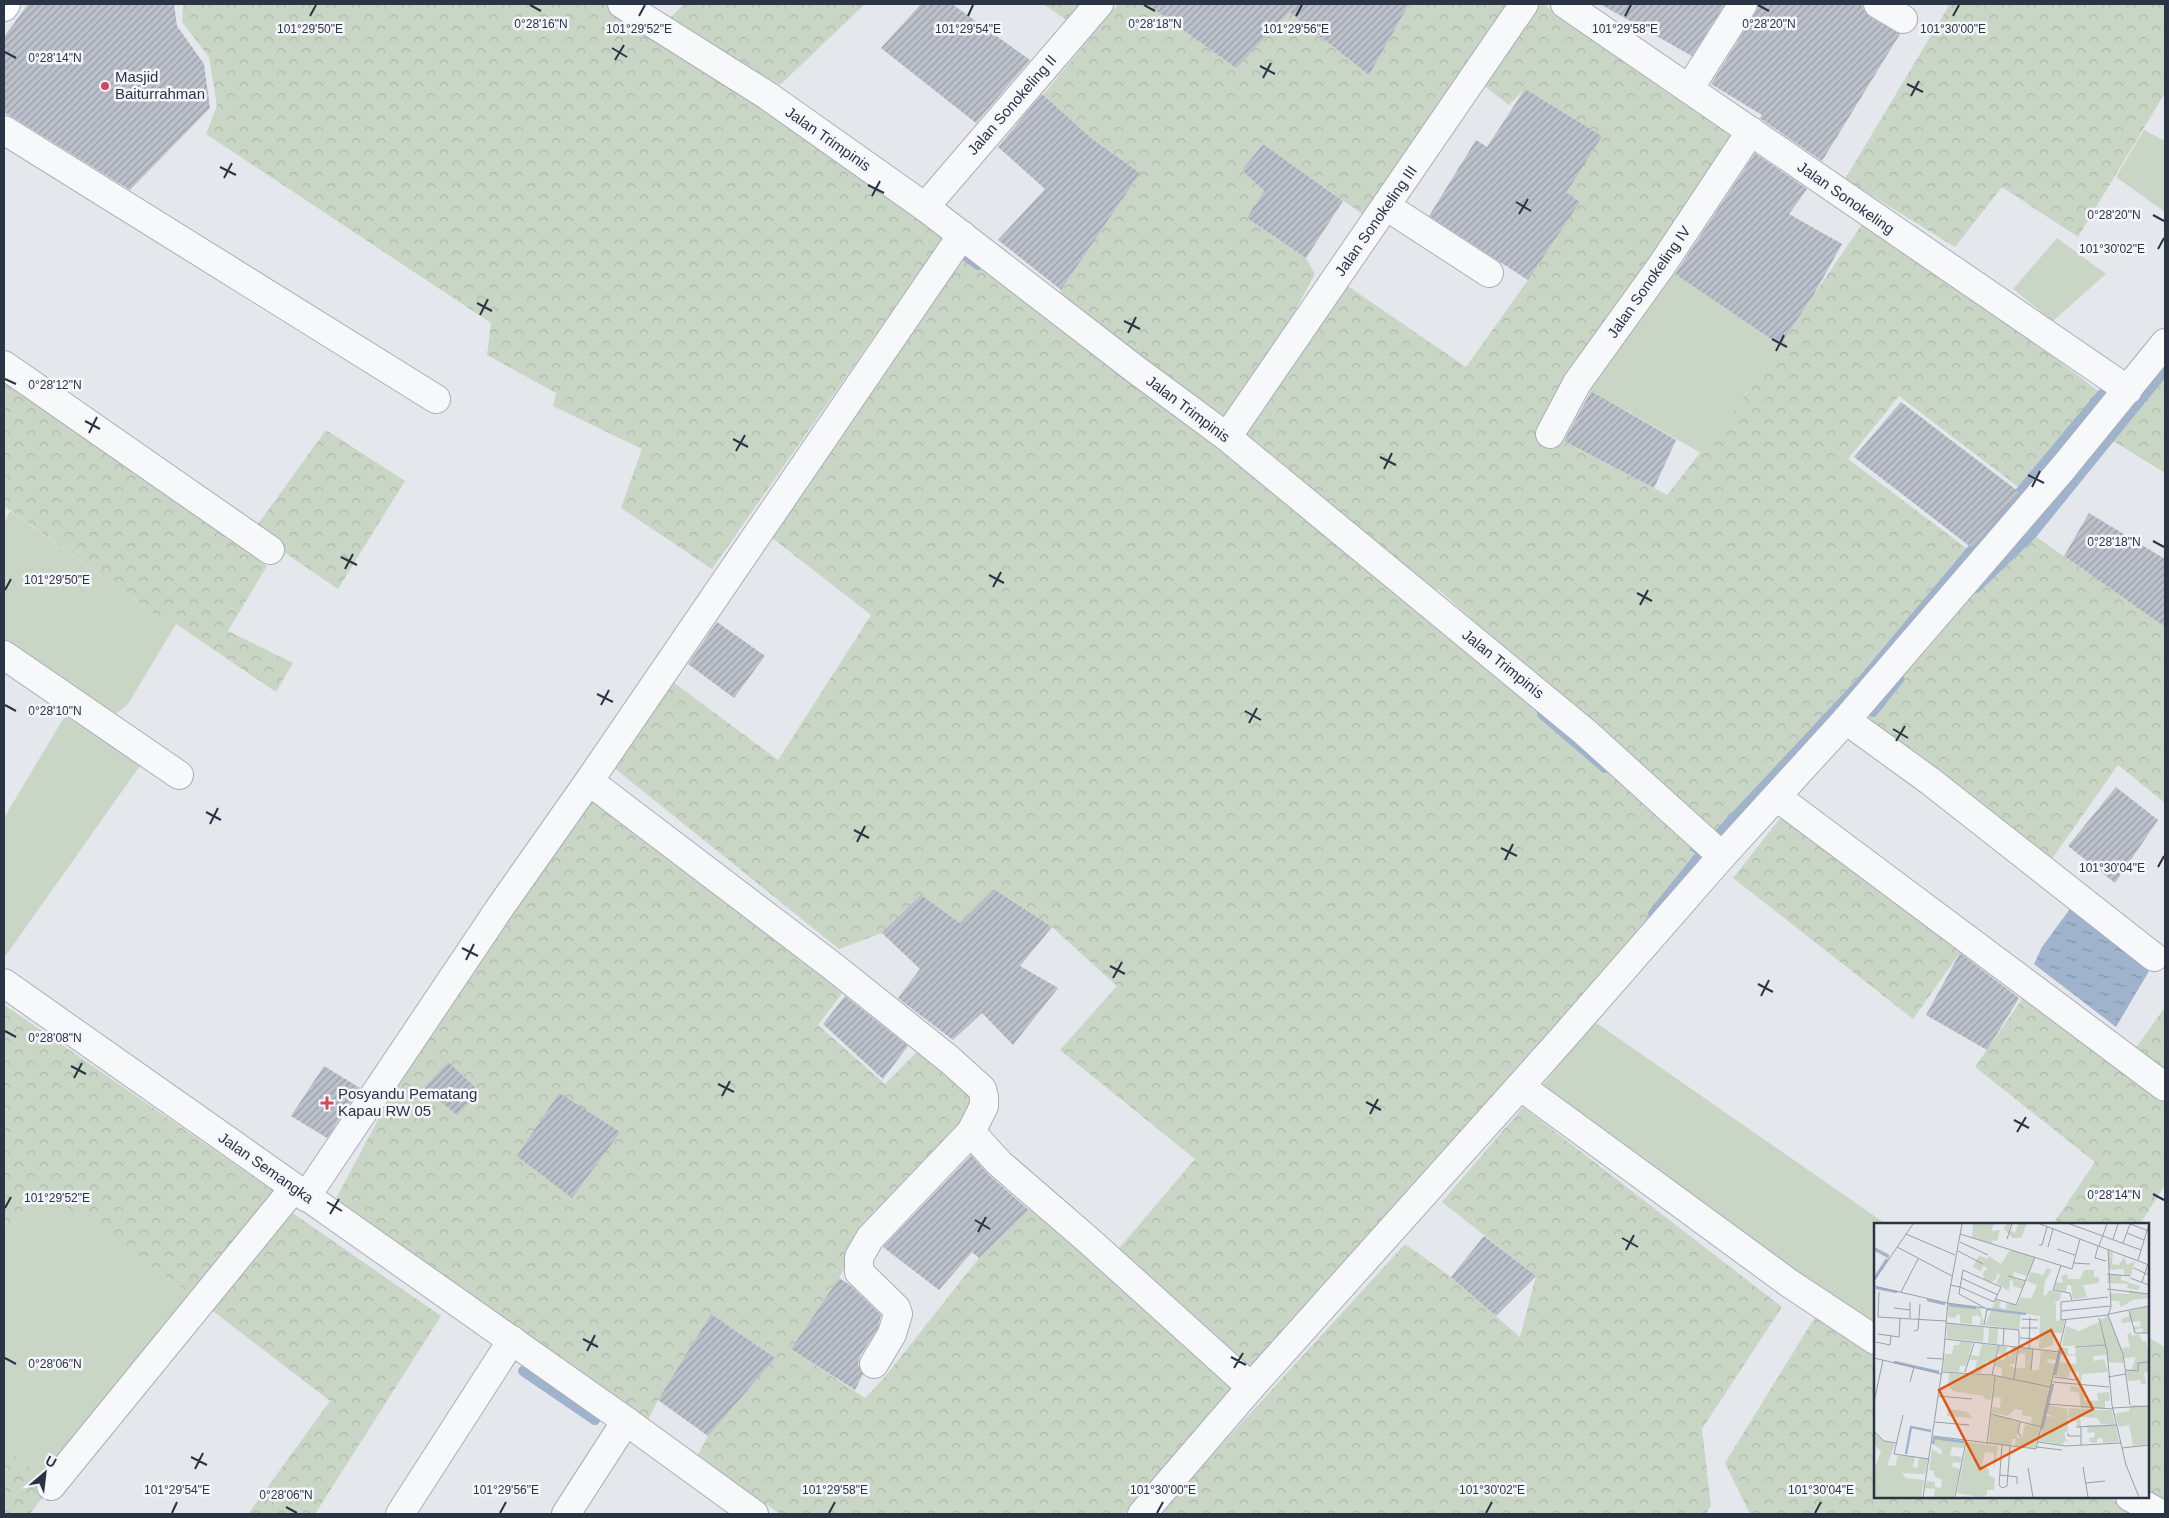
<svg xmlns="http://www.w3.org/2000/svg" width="2169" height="1518" viewBox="0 0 2169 1518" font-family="Helvetica,sans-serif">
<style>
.grass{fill:#c9d6c5}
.forest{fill:url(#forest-crowns)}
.water{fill:url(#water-ripples)}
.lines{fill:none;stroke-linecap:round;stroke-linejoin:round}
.stream{stroke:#9fb4cc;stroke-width:10}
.building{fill:url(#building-hatch)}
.minor-casing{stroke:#a9aeb7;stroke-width:30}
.major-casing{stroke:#a3abb8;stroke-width:30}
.minor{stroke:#f7f8fa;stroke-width:28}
.major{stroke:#fff;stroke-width:28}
.ticks{fill:none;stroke:#2b3445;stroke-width:2}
.poi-dot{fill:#d1495b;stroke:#f4f6f9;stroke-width:2}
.labels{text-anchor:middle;stroke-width:5;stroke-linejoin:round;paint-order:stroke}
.poi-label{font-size:15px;fill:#2b3445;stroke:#f4f6f9;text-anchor:start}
.street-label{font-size:15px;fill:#2b3445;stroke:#f4f6f9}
.inset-river{fill:none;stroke:#9fb4cc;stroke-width:2.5}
.inset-road{fill:none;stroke:#9a9fa9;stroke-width:1}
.view{fill:#df570f;fill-opacity:0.15;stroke:#df570f;stroke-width:2.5}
.inset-edge{fill:none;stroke:#2b3445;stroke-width:2.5}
.ticks-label{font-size:12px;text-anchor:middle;fill:#2b3445;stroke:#f4f6f9;stroke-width:5;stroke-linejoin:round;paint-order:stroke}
</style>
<defs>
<pattern id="forest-crowns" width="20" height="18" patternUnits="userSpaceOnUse" patternTransform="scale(1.25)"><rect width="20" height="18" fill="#c9d6c5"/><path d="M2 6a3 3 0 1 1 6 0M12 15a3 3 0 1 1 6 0" fill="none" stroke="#adb8ab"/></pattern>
<pattern id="water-ripples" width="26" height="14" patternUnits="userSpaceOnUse" patternTransform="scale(1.25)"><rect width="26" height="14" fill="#9fb4cc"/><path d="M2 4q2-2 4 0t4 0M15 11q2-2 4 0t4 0" fill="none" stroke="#8293a7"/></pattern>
<pattern id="building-hatch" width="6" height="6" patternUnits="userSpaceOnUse" patternTransform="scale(1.25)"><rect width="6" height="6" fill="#bbc0ca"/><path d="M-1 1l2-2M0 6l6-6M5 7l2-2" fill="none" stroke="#989da6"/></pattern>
</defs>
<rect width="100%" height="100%" fill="#e4e7ec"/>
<!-- grass -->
<g class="grass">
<path d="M2144,130L2165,141V212L2116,177Z"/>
<path d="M2057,238L2106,274L2053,321L2013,289Z"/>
<path d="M1662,265L1780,345L1747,393L1701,453L1577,383Z"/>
<path d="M10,511L159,617L176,624L128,704L112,717L4,646V524Z"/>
<path d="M65,716L142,763L4,958V818Z"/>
<path d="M1595,1022L1886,1224H1875V1325L1774,1257L1540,1088Z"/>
<path d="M40,1188L202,1302L51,1486L4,1447V1238Z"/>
</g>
<!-- forest -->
<g class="forest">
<path d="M183,4H604L770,110L945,235L712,569L621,508L642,449L553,406L556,393L487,355L491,323L206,134L217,106L209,57L182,22Z"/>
<path d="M684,4H865L780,85L669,19Z"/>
<path d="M1043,4H1083L1068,21Z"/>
<path d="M1118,4H1147L1236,68L1288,12L1277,4H1295L1290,13L1369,75L1409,4H1511L1362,214L1263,144L1242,170L1264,191L1247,218L1306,258L1315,274L1227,437L1057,309L1061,290L1140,173L1092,139L1043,95Z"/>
<path d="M1534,4H1543L1736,136L1550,434L1667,495L1747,393L1869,214L2102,394L2021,489L1899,396L1848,459L1970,551L1862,681L1716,837L1438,589L1432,594L1232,430L1336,278L1466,367L1528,280L1580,202L1553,186L1602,136L1525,89L1509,105L1482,84Z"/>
<path d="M1950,4H2165V93L2078,237L2002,187L1955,247L1845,179Z"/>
<path d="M960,252L1225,448L1568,736L1702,853L1541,1053L1251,1373L1115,1253L1195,1159L1060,1050L1117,986L1052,927L994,889L960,923L921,895L882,933L839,949L613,767L673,682L778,760L871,615L771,537Z"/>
<path d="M2165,370V473L2110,439Z"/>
<path d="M4,380L267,566L228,631L293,663L276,692L176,624L159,617L4,506Z"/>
<path d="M326,430L405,481L338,589L253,531Z"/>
<path d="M2032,534L2165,627V803L2118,765L2051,860L1866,720L1955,609Z"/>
<path d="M592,797L847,987L818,1025L885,1084L922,1047L970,1088L975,1108L866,1230L839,1278L791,1349L865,1398L884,1378L979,1258L1035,1204L1240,1386L1124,1514H780L698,1455L708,1436L774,1358L711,1314L658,1400L645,1426L332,1206L388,1101Z"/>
<path d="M1786,811L1966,944L1913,1019L1733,878Z"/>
<path d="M2027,992L2165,1098V1185L2140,1224H2053L2095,1162L1975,1067Z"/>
<path d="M6,1006L279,1195L202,1302L40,1188L4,1238V1009Z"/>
<path d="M2165,1007V1077L2133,1052Z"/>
<path d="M1523,1107L1782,1307L1702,1429L1711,1506L1706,1514H1158L1405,1244L1451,1277L1520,1337L1536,1276L1442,1202Z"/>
<path d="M284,1207L441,1316L315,1514H248L330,1401L209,1308Z"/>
<path d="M1818,1312L1875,1350V1497H2108L2139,1514H1750L1725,1463Z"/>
<path d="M2148,1337L2165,1347V1506L2148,1496Z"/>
<path d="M4,1447L51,1486L30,1514H4Z"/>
</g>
<!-- water -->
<path class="water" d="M2075,902L2152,966L2116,1027L2034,964L2042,947Z"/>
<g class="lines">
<!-- stream -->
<g class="stream">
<path d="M956,258L960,252L978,265"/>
<path d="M1976,588L2032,534L2165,370"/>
<path d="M1873,712L1899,679"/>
<path d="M1542,714L1605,768"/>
<path d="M1716,837L1862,681L2102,394"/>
<path d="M1653,914L1702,853L1695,847"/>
<path d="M523,1371L595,1420"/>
</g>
</g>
<!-- building -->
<g class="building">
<path d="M28,4H174L177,26L204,64L210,108L130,190L4,112V37Z"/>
<path d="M921,4H952L1030,60L976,123L881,48Z"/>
<path d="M1147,4H1409L1369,75L1289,12L1236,68Z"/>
<path d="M1600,4H1725L1692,56Z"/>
<path d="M1758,4H1861L1865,12L1870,17L1900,34L1822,161L1761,119L1760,118L1762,115L1711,84L1756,12Z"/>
<path d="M1525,89L1602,136L1566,193L1580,202L1528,280L1429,216L1476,140L1487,147Z"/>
<path d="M1042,94L1092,139L1140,173L1061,290L998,240L1045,189L998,147Z"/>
<path d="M1263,144L1343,201L1306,258L1247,218L1264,191L1242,170Z"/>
<path d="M1755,153L1807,189L1789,214L1842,244L1813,296L1780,345L1675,274Z"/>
<path d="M1591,391L1676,440L1654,488L1564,441Z"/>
<path d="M1901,402L2019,492L1972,548L1854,457Z"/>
<path d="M2089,513L2165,559V627L2064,556Z"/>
<path d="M717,622L765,656L734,698L688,664Z"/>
<path d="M2116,787L2158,820L2115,883L2068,846Z"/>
<path d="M994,889L1052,927L1020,966L1058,988L1013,1045L982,1013L953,1040L898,998L920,969L882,933L921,895L960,923Z"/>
<path d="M1960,953L2019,998L1987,1050L1926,1015Z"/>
<path d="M845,996L908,1046L883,1079L823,1024Z"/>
<path d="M448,1062L480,1092L457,1115L424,1088Z"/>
<path d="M324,1066L360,1088L327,1138L291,1116Z"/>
<path d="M559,1093L620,1132L572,1198L517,1156Z"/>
<path d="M971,1155L989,1175L1029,1210L979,1258L972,1252L939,1290L883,1247Z"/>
<path d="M1484,1236L1536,1276L1496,1316L1451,1277Z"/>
<path d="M839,1278L850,1285L881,1315L878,1328L860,1356L858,1364L863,1374L855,1390L791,1349Z"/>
<path d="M711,1314L775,1358L708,1436L658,1400Z"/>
</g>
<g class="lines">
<defs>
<g id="minor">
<path d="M622,4L768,96L925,207L1135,369L1227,437L1585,732L1722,856"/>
<path d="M1565,4L2128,390"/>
<path d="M1878,4L1903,19"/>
<path d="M1689,89L1743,4"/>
<path d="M4,130L436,399"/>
<path d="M1386,206L1489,273"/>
<path d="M925,207L1099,4"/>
<path d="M4,365L270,550"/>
<path d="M1550,434L1577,383L1662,265L1751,131"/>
<path d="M1227,437L1524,4"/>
<path d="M4,655L179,775"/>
<path d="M1846,720L1930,781L2154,957"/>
<path d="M589,781L835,968L950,1060L982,1089L984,1097V1106L971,1132L870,1238L859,1257V1272L896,1308L898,1314L892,1334L874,1364"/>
<path d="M1777,797L2165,1087"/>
<path d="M4,983L626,1421L754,1514"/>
<path d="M1520,1086L1789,1283L1875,1340"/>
<path d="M971,1132L999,1163L1087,1239L1251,1387"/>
<path d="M306,1197L499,909L589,781L962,235"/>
<path d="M51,1486L294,1188"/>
<path d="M2130,1497L2161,1514"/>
<path d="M400,1514L512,1340"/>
<path d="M566,1514L626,1421"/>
<path d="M1142,1514L1251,1387L1563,1038L1722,856L1846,720L2064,467L2165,343"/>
</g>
<path id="major" d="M4,7L6,4"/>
</defs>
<!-- minor casing -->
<use href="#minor" class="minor-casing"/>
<!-- major casing -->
<use href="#major" class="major-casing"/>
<!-- minor -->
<use href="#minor" class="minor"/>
<!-- major -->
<use href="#major" class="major"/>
</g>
<!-- ticks -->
<path class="ticks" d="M530,5L541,11M1144,5L1155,11M1758,5L1769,11M310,16L316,5M639,16L645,5M968,16L973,5M1296,16L1302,5M1625,16L1631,5M1953,16L1959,5M612,48L627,57M5,52L16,58M615,60L624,45M1260,66L1275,74M1263,78L1271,63M1907,84L1923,92M1911,96L1919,81M220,167L236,175M224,178L232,163M868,185L884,193M872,196L880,181M1516,202L1531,211M1519,214L1528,199M2153,215L2164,221M2158,249L2164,238M477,303L492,311M480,315L488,299M1124,321L1140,329M1128,333L1136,317M1772,339L1787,347M1776,351L1784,335M5,379L16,384M85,421L100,429M89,433L97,417M733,439L748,447M736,451L745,435M1380,457L1396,465M1384,469L1392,453M2028,475L2044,483M2032,487L2040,471M2153,541L2164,547M341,557L357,565M345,569L353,554M989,575L1004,583M993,587L1001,572M5,590L11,579M1637,593L1652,601M1640,605L1648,590M597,694L613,702M5,705L16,711M601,705L609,690M1245,711L1261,720M1249,723L1257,708M1893,729L1908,738M1896,741L1905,726M206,812L221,820M210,824L218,808M854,830L869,838M857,842L865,826M1501,848L1517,856M1505,860L1513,844M2158,867L2164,856M462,948L478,956M466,960L474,944M1110,966L1125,974M1113,978L1122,962M1758,984L1773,992M1761,996L1769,980M5,1031L16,1037M71,1066L86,1074M74,1078L82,1063M718,1084L734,1092M722,1096L730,1081M1366,1102L1381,1110M1370,1114L1378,1099M2014,1120L2029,1128M2017,1132L2026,1117M2153,1194L2164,1200M327,1202L342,1211M5,1208L11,1197M330,1214L339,1199M975,1220L990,1229M978,1232L986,1217M1622,1238L1638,1247M1626,1250L1634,1235M583,1339L598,1347M587,1351L595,1335M1231,1357L1246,1365M5,1358L16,1364M1234,1368L1243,1353M191,1457L207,1465M195,1469L203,1453M286,1507L297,1513M172,1513L177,1502M500,1513L506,1502M829,1513L835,1502M1157,1513L1163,1502M1486,1513L1492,1502M1815,1513L1821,1502"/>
<!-- markers -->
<g class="poi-dot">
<circle cx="105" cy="86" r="5"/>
<path d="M324.5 1095.5h5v5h5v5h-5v5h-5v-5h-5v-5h5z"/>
</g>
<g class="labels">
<!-- poi labels -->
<g class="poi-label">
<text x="115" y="82">Masjid<tspan x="115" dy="17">Baiturrahman</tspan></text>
<text x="338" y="1099">Posyandu Pematang<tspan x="338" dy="17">Kapau RW 05</tspan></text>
</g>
<!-- street labels -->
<g class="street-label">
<text transform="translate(1012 105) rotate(-49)" y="5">Jalan Sonokeling II</text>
<text transform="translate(828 139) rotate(35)" y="5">Jalan Trimpinis</text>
<text transform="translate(1846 198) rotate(35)" y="5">Jalan Sonokeling</text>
<text transform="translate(1376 221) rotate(-55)" y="5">Jalan Sonokeling III</text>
<text transform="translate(1649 282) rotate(-55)" y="5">Jalan Sonokeling IV</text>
<text transform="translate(1188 409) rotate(37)" y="5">Jalan Trimpinis</text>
<text transform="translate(1503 664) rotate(39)" y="5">Jalan Trimpinis</text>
<text transform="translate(266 1168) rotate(35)" y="5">Jalan Semangka</text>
</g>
</g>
<!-- overview -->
<g transform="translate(1874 1223)">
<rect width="275" height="275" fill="#e4e7ec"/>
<path d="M109 52a7 7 0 1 1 14 0a7 7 0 1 1-14 0ZM234,93L247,125L250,140L234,139L226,97ZM115,104L124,105L123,121L114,120ZM225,187H238L241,202L227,201ZM99,227L111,229L108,243L98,240Z" fill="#c9d6c5"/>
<path d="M99,1H120L117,8L126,7L123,18L119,17L118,21L98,14ZM132,1H137L135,7L141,10L144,1H153L147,15H139L130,6ZM136,27L161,34L153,53L140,49L139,55L151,59L148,66L139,63V57L136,58L135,68L122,60L126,52L109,43L107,48L99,44L105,32L113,36L115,33L127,41ZM235,28L239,29L238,41L245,42L250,34L253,42L261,38L257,53L250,52V46L234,47ZM173,45L178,47L171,58L169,71L172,73L175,67L187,70L186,77L179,79L182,80V98L191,97L188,110H179V122L165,126L166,93L147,90L145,107L111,102L122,76L127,79L125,84L131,87L133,80L143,82L147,74L157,76L163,62L153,58L157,49L169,52ZM210,47H220V54H225V60L209,62L213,74L199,76L197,62H193L192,69L180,66L182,59L189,60L187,53L193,51L194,56H206ZM234,52H247V57L266,63L264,67L253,65L254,61L233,60ZM255,67L275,72V75L259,77L247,84L245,78H237L235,70L255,71ZM74,81L106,85L110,102H106L107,95L103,92L98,93V101L86,100V92L83,91L82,95L74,94ZM275,83L274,110H269L268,105L260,107L259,104L267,103L266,98L248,100L247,96L256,93L255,88ZM225,99L231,122L188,123L192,103L205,108ZM73,100L110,104L109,119L73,115ZM257,109L258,113L265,111L268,118H272L275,134V149L270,150L272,161H267L266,157L254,158L252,147H257L262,134L250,135L248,125L256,124L253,112ZM86,118L98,120L92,143H86L85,149L69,148L71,131H78L80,122H85ZM108,121L124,123L121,139L112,138L107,150H100L103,137H95L96,132L105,133ZM125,123L133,124L132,132L137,133L138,124H143L141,141H134L140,145H151V130L144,131V125L158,126L157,147H165L167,127L184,130L183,137L174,136L173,140L182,141L177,163L155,158L176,164L167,204L157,201L158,194L148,192L149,187L141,186L134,193L118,190V184L126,185L127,175L119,174L121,154L128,153V145L121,143L123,136L130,137L132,133L124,131ZM231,123L232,132L219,133L220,138L230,136L234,149L208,151L207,163H204L205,150L196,148L194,155L181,153L185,139L202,141V133L186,132L187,124L194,125V131L201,132L202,125ZM75,150L120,153L117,177L111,176L110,173L79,168L74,162ZM197,163L210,165V177L224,178L223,170L235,169L236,178H231V186L207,185L205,170L196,168ZM174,182L193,186L194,208L190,210L193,219L190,218L189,222L165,218L172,193L180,194L172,190ZM257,182L275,183V221L259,223L255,202L245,204L241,191L255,188ZM195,185L225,187L227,201L223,195L206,194L207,203H203V199L194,195ZM74,186L94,189L98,195L73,193ZM117,192L136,195L140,199L145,197L143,215H148L151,201L167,205L161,226L141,223L142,216H138L137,223L115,220ZM213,202L242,203L245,219L229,220L228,215L223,216V220L216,219L215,215L221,214L220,209L214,210ZM0,209L10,218L21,221L13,242L21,243L24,232L41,234L39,244L43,245L45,235L54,236L51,251L28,250L32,255L50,257L47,274H0V247L7,228L0,222ZM60,215L91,219L90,225L78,224L76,232L88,234L87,240L79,239L78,243L86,246L80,274H60L61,266L51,265L53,258L61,259V264L67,265L68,257L60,253V248L55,247L58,226L67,232L68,227L59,221ZM93,219L124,223L120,247V230L100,228L98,240L115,246V253L121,255L120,267H113V272L105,274L83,270Z" fill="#c9d6c5"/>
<path class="inset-river" d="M0,25L15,33M0,56L13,36M2,65L23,69M53,77L71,81M75,82L102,85M113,86L152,91M20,139L65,149M181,152L187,125M168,206L179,161M59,221L60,215L90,219M32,231L37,204L57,208"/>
<path class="inset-road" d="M166,1L275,42M196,1L267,27M253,10L270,17M32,11L81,32M86,11L198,46L206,16M133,16L138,1M239,16L244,1M86,19L114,32M249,20L256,1L275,8M165,22H168L173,4M224,23L221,35L232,38M225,23L233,1M23,24L78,53M174,24L179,6M183,26L201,32M234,26L237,84L234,92L187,97V79L234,74M0,27L15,35M84,28L109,41M264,37L275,1M199,40L216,41M187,42L179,67L196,70L198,78M260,45L275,52M233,51L256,53M134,53L152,58M87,55L124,72M256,55L275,62M0,58L39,1M268,59L274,41M76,62L86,64L120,79L127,64L89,47L86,64L85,71L113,86L110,102M0,63L73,80L111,85M233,66L275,71M5,69L4,94L72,98M27,69L44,36M122,76L142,82L161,34M20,85L36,87M187,88L236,83M255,88L261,110H275M235,91L275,83M234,92L249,131L256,182M36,95V79M225,95L233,128L238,182L252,242L265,274M148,96L164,97M72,100L145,107V124M147,105H164M40,108L44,107L46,81M4,111L25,114L26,95M146,115L164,116M71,116L186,129M2,119L16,122L17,112M129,123L130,106M201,124L232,122M155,125L156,94M0,135L67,151M53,135L69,136M157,147L159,126M252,147L264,148V140L275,139M68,149L118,152L177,164M91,149L100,120M118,152L125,122M180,154L202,157M234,154L252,151M140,156L144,124M36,159L40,144M179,159L235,164M64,173L98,176M0,179L9,137M173,181L239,186M238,185L275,183M117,191L167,204M29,192L20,231L55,236M61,199L95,202M146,199L144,209L147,214M202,204L243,202M207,204V222M0,208L10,218L22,220M194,210V213H207M59,213L162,226L192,97M164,219L191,223L247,220M113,221L121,153M128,222L125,262L128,265L133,263L136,223M163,224L188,227M248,225L275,222M209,244L214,274M154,245L159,274M126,252L143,254V261M212,260L231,258M49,274L69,140L74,77L88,1M81,274L92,218"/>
<path class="view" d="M177,107L219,186L106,246L65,167Z"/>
<rect width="275" height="275" class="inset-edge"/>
</g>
<g class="ticks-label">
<text x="541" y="28">0°28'16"N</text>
<text x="1155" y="28">0°28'18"N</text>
<text x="1769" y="28">0°28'20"N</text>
<text x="310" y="33">101°29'50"E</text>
<text x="639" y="33">101°29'52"E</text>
<text x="968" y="33">101°29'54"E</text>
<text x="1296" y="33">101°29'56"E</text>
<text x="1625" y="33">101°29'58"E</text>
<text x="1953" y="33">101°30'00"E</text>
<text x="55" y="62">0°28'14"N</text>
<text x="2114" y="219">0°28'20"N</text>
<text x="2112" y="253">101°30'02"E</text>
<text x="55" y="389">0°28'12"N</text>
<text x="2114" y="546">0°28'18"N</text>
<text x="57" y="584">101°29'50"E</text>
<text x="55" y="715">0°28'10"N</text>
<text x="2112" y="872">101°30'04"E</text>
<text x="55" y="1042">0°28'08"N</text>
<text x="2114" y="1199">0°28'14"N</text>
<text x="57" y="1202">101°29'52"E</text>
<text x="55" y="1368">0°28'06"N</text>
<text x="177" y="1494">101°29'54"E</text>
<text x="506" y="1494">101°29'56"E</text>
<text x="835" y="1494">101°29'58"E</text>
<text x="1163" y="1494">101°30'00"E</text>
<text x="1492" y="1494">101°30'02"E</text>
<text x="1821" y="1494">101°30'04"E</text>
<text x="286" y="1499">0°28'06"N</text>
</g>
<!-- border -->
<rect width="2169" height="1518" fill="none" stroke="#2b3445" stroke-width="10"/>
<!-- north arrow -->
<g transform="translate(45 1473) rotate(28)" stroke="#f4f6f9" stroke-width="4" paint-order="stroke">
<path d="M0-4L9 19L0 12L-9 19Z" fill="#2b3445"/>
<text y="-8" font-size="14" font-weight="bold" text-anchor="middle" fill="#2b3445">U</text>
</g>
</svg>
